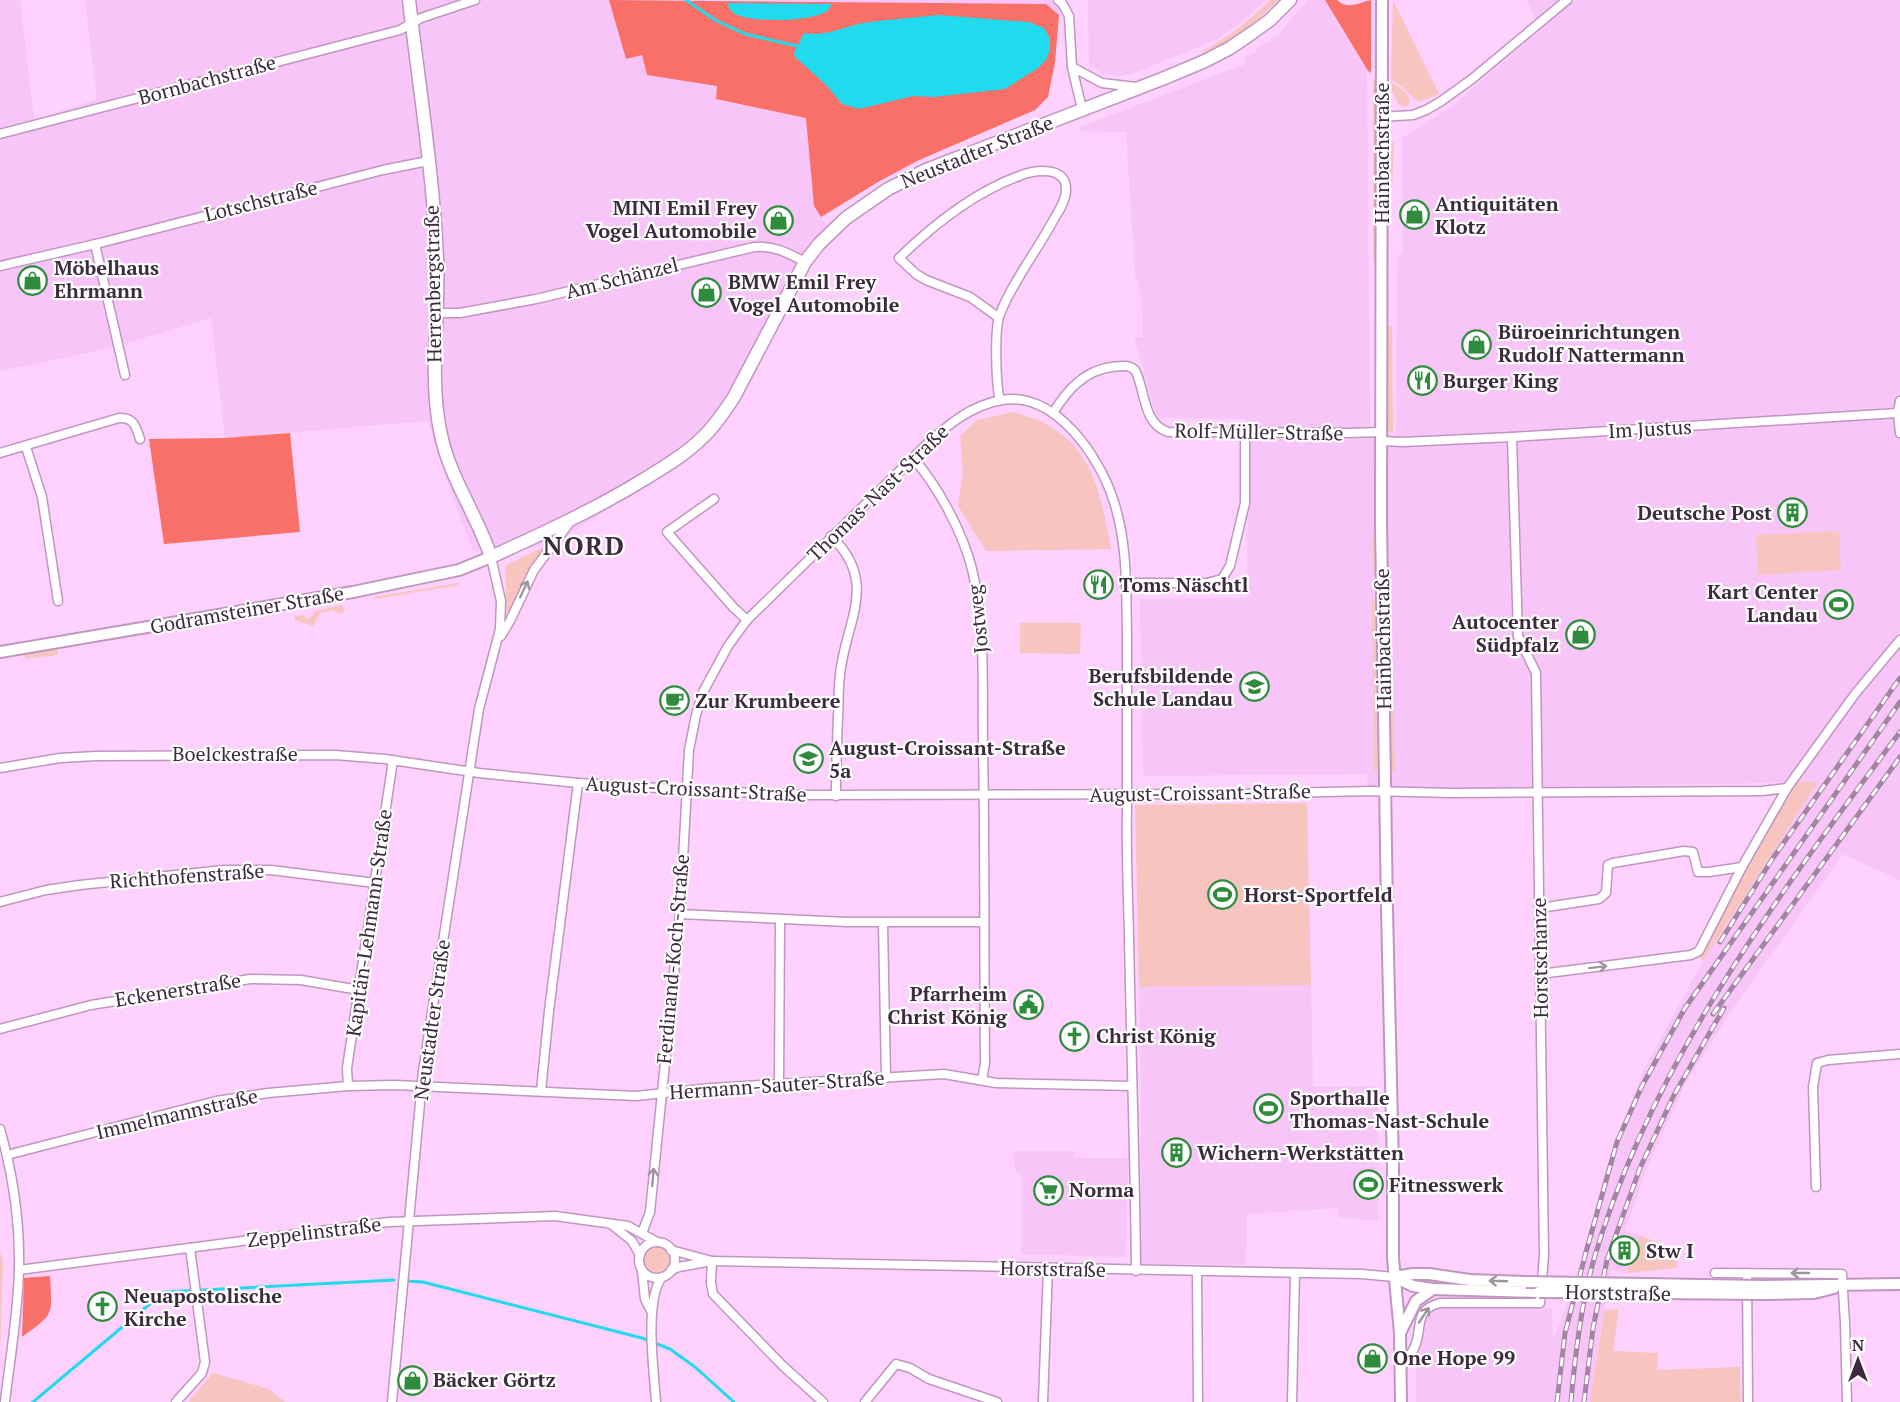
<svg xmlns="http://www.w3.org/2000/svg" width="1900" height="1402" viewBox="0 0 1900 1402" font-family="'PT Serif',serif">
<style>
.built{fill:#f8c5f8}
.green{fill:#f7c4bf}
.forest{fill:#f97068}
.water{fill:#20daed}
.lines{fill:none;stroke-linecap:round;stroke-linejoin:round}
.stream{stroke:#20daed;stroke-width:3}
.minor-casing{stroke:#c095c0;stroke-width:11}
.tertiary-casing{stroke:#c095c0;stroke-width:14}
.secondary-casing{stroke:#c095c0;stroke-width:15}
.minor{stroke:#fff;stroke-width:8}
.tertiary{stroke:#fff;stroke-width:10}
.secondary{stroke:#fff;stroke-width:12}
.rail-casing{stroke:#a484a4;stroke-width:5}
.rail{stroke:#fff;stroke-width:3;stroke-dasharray:9;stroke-linecap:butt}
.tertiary-bridge-casing{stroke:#c095c0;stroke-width:14;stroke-linecap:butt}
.tertiary-bridge{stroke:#fff;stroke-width:10}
.oneway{stroke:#9e959e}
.labels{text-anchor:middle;stroke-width:4.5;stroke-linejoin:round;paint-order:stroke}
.street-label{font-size:20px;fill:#3c2b3c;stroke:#fff}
.poi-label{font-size:20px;font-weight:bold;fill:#3c2b3c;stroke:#fff;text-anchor:start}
.district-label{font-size:26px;font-weight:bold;letter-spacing:1.5px;fill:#3c2b3c;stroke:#fff}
</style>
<rect width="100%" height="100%" fill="#fed1fe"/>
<!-- built -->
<g class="built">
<path d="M0,0H20L34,120L97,99L85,0H609L626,58L642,55L647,75L717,86V100L806,118L814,206L834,237L810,268L752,373L723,420L658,478L549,546L473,551L444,473L428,421L225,438L211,318L110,348L0,371Z"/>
<path d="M733,0H1063L1059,15L1046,4H923Z"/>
<path d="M1088,0H1266L1237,26L1218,39L1131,74L1119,76L1103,74L1089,65Z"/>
<path d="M1308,0H1324L1367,71L1370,429L1396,436L1397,259L1403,251L1402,138L1454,105L1541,29L1535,19L1527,0H1900V880L1843,854L1729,1014L1686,1083L1649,1163L1625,1230L1639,1235L1627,1273L1611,1270L1600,1331L1590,1402H1416V1361L1422,1346V1326L1425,1319L1432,1312L1447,1307L1552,1308L1553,1341L1579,1271L1605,1172L1643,1071L1703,961L1818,782L1368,790L1367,774L1143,776L1140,599L1247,598L1248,428L1245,419L1162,418L1156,415L1134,337H1143L1142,297L1135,275L1126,132L1079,131L1080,127L1245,64L1244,58L1256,52V49L1273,40L1272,38L1281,31Z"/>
<path d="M1311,985L1313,1087L1378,1086L1379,1221L1339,1217L1338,1208L1247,1214L1246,1265L1140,1264L1141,1093L1139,987Z"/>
<path d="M1014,1151H1074V1158H1128L1126,1257L1021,1254V1172L1015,1171Z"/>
</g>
<!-- green -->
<g class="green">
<path d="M1270,0H1279C1256,21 1234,42 1204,52L1202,51C1228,38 1250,20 1270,0Z"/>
<path d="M1393,0L1439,94L1419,102L1391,78Z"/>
<path d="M1373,80L1376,81L1377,262H1373Z"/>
<path d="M1391,81L1407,94L1410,101L1406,107L1399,105L1392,91Z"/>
<path d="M1394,141L1392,189H1388V150L1389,146Z"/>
<path d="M1390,325L1392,327L1393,433L1388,431V327Z"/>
<path d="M1013,412C1025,416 1038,419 1048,425C1095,452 1102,500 1111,549L986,551L958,506L963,472L960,436L977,420Z"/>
<path d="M1839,531L1841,570L1758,575L1756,535Z"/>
<path d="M1372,534L1376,538V571L1375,573H1373Z"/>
<path d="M545,546L546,548L528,575L507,616L505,566Z"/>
<path d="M458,583L459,585L375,599L374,597Z"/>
<path d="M1372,598L1376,601L1377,770L1374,772Z"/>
<path d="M341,605L344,608L345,612L340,614L332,610L320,613L313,626L295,620V616L304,615L306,619L313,616L312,612Z"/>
<path d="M1020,623H1081L1080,654L1020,653Z"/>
<path d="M57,649L58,655L25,659V654Z"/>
<path d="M1389,696H1393L1395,771L1391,770Z"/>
<path d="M1784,782H1818L1703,961L1699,955Z"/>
<path d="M1307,803L1311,985L1139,987L1135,805Z"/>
<path d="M1639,1235L1676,1250L1677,1268L1627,1273Z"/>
<circle cx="657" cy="1259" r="13"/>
<path d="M0,1252L3,1261L0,1356Z"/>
<path d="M1619,1309L1613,1351L1658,1353L1657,1370L1740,1367L1741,1402H1590L1604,1310Z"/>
<path d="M213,1373L269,1389L285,1402H188Z"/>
</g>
<!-- forest -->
<g class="forest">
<path d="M609,0L1046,4L1059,15L1055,63L1048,97L1035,110L917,161L878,182L821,217L814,206L806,118L716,99L717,86L647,75L642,55L626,59Z"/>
<path d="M1325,0H1337C1347,10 1359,3 1371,0V73L1368,71Z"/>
<path d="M290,433L300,532L164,544L149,439L225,438Z"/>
<path d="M50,1276C52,1316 55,1313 22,1337L24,1278Z"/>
</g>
<!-- water -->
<g class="water">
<path d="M727,3L832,4C831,6 829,9 827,11C812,22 751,23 735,14C730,11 729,7 727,3Z"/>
<path d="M938,15L1029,22L1044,28L1050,39V50L1046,60L1038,68L1005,89L934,97L913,96L859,109L842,104L826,85L793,55L804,33C825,37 843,27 863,23C888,19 913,18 938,15Z"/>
</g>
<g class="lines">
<!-- stream -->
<g class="stream">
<path d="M686,0L715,20L745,34L797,46"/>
<path d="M406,1281L423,1282L642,1338L670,1349L695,1367L734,1402"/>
<path d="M33,1402L164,1292L394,1280"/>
</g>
<defs>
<g id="minor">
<path d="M1058,0L1062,3L1069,16L1072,67L1082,109"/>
<path d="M1072,67L1102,83L1136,87"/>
<path d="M1381,117L1413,115L1426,110L1440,102L1472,79L1567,0"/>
<path d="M0,134L400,30L421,18L475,0"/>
<path d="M95,244L125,375"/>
<path d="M0,266L100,243L383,170L428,161"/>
<path d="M437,313H460L536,299L754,247C773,245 788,253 805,262"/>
<path d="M998,317L970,297L926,280L916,274L899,258C932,226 975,192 1019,176C1034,170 1067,165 1066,190C1066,200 1059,211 1054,219C1037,251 1013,281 1000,314C994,328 996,386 1000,400"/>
<path d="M1053,413C1067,390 1085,370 1112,367C1121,366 1128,364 1135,370C1146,391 1142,423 1168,432L1346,433L1382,432"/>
<path d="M1898,413L1900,401"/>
<path d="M1382,441L1403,442L1512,437L1898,413L1900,433"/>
<path d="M26,447L42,497L58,601"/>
<path d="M0,453L119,418C134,417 136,427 140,439"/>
<path d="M913,458C938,486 963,533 972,569C986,627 982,687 983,745C985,851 984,957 985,1063L982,1080"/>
<path d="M714,499L667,532L733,607L747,620"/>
<path d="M831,536C880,583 845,622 840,675C838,689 839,703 838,717C837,743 836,769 836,796"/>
<path d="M1126,583H1207L1222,579L1230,566L1245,503V433"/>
<path d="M501,636L510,621L534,570L570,522"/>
<path d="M0,768L60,758L96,756L335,755L385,759L479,773L578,783L707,791L807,795L1233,794L1371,791L1451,793L1762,791L1787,788"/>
<path d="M0,902L46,890L80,885L224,870H271L375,883"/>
<path d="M1540,908L1599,899L1606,893L1608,865L1613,863L1684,851L1693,852L1698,872H1709L1742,867"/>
<path d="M680,914L847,922H984"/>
<path d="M883,923L886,1078"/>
<path d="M1540,974L1691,955L1699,951L1742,867L1787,788L1855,694L1900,640"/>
<path d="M0,1029L91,1005L250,979L301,980L359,990"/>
<path d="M779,1084L780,920"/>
<path d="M348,1086L347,1068L393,760"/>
<path d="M541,1091L549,1011L578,783"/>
<path d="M0,1129C13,1174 20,1222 19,1269C18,1314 10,1358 5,1402"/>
<path d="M7,1155L216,1101L268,1093L348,1086L395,1085L636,1096L712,1088L944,1074L996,1083L1132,1086"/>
<path d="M1816,1187L1813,1087L1817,1063L1828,1060L1900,1054"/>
<path d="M612,1225L632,1241L640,1255"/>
<path d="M642,1233L650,1212L680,914L689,750L696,715L703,692L728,646L747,620L924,447C946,426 971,405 1002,400C1055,391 1099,456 1113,499C1128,543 1126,590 1127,637C1127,693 1127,750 1127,807C1126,850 1128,893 1129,936C1131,1047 1135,1159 1136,1271"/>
<circle cx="657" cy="1260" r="18"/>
<path d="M671,1250L712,1261"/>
<path d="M712,1261L711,1283L713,1294L783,1366L823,1402"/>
<path d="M19,1270L389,1222L555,1216L628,1226L657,1242"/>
<path d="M671,1270L679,1267L712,1261L1362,1274L1394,1277"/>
<path d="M642,1271L645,1299L651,1311"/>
<path d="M1197,1272L1198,1402"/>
<path d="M1715,1273L1842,1274L1845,1323L1847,1402"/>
<path d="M1747,1273L1748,1402"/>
<path d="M1401,1367C1406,1360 1412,1354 1415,1346C1423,1327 1413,1310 1440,1303H1540L1544,1256L1536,673L1518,636L1512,437"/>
<path d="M176,1402L202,1373L205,1362L190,1248"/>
<path d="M392,1402L423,1071L479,709L500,629L501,601L491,557"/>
<path d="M656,1402C654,1371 644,1301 662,1277"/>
<path d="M865,1402L896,1364L910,1368L929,1379L997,1402"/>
<path d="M1043,1402L1048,1268"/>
<path d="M1292,1402L1295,1273"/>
</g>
<g id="tertiary">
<path d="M1382,0L1381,523L1387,910L1393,1166V1258L1400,1333L1401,1402"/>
<path d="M0,652L353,592L459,570L491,557"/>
<path d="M1394,1277L1413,1286L1433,1289L1539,1292"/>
<path d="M1394,1277L1413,1274H1429L1470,1280L1526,1282"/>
<path d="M1763,1286L1900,1284"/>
<path d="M1763,1294L1814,1293L1834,1288"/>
<path d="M1400,1333L1416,1301L1433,1289"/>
</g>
<path id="secondary" d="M409,0C419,86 433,172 437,258C440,317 428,377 441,435C450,478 477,515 491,557C543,533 594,510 643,480C664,467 685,455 703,437C715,426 724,412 734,397L805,262L819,244L846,218L888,189L926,170L1162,79L1205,61L1230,48L1252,33L1270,20L1290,0"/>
</defs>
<!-- minor casing -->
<use href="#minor" class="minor-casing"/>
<!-- tertiary casing -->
<use href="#tertiary" class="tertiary-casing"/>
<!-- secondary casing -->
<use href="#secondary" class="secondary-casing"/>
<!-- minor -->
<use href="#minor" class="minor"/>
<!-- tertiary -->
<use href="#tertiary" class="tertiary"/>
<!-- secondary -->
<use href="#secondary" class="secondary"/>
<defs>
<g id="rail">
<path d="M1720,942L1773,858L1900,678"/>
<path d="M1713,1014L1900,757"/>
<path d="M1557,1402L1565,1333L1586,1252L1617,1142L1642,1086L1685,1008L1900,702"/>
<path d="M1571,1402C1575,1355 1581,1304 1594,1259C1651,1063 1780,893 1900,732"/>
<path d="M1584,1402L1593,1328L1607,1260L1640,1168L1674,1095L1724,1008"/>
</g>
</defs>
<!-- rail casing -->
<use href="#rail" class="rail-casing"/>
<!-- rail -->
<use href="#rail" class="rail"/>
<defs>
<g id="tertiary-bridge">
<path d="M1526,1282L1763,1286"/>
<path d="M1539,1292L1763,1294"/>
</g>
</defs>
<!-- tertiary-bridge casing -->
<use href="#tertiary-bridge" class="tertiary-bridge-casing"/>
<!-- tertiary-bridge -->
<use href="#tertiary-bridge" class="tertiary-bridge"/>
</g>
<!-- one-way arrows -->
<defs><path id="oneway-shaft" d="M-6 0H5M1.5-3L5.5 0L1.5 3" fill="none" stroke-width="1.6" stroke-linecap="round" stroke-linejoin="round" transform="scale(1.5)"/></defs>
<g class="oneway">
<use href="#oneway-shaft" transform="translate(524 589) rotate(-65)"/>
<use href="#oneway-shaft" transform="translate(1598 967) rotate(-7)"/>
<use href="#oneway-shaft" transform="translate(653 1177) rotate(-85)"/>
<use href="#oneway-shaft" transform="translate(1800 1273) rotate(180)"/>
<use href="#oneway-shaft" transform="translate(1498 1281) rotate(-178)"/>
<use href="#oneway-shaft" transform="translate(1424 1315) rotate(-56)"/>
</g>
<!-- icons -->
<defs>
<symbol id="shop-ring" viewBox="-11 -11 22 22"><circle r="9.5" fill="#fff" stroke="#308c3d" stroke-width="1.5"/><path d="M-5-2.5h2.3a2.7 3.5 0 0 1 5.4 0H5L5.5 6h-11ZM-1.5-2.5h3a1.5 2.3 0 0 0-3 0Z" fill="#308c3d"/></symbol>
<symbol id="restaurant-ring" viewBox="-11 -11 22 22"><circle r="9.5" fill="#fff" stroke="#308c3d" stroke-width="1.5"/><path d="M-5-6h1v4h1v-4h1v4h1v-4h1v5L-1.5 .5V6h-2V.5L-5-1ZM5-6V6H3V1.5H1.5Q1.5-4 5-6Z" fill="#308c3d"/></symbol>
<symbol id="building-ring" viewBox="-11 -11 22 22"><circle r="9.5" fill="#fff" stroke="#308c3d" stroke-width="1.5"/><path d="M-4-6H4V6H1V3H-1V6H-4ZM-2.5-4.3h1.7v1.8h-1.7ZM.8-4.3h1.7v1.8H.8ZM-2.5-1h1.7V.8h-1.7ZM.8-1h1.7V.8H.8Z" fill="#308c3d"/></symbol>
<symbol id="stadium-ring" viewBox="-11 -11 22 22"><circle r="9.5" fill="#fff" stroke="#308c3d" stroke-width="1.5"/><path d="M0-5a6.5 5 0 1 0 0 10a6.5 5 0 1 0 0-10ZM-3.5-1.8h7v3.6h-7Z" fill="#308c3d"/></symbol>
<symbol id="school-ring" viewBox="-11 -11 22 22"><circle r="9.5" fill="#fff" stroke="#308c3d" stroke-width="1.5"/><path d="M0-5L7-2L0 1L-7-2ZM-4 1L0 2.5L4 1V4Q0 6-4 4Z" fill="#308c3d"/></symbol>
<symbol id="cafe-ring" viewBox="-11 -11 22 22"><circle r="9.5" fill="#fff" stroke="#308c3d" stroke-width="1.5"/><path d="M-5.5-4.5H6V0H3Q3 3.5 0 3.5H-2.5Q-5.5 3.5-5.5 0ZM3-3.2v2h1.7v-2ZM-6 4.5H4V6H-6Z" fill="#308c3d"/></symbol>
<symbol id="university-ring" viewBox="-11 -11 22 22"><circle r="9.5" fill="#fff" stroke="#308c3d" stroke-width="1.5"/><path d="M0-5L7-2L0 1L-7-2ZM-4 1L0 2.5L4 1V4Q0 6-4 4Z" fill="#308c3d"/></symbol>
<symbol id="civic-ring" viewBox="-11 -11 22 22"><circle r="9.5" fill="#fff" stroke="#308c3d" stroke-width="1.5"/><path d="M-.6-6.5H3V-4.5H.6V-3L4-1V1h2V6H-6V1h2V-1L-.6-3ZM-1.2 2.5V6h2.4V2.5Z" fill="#308c3d"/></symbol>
<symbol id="church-ring" viewBox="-11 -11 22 22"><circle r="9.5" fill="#fff" stroke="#308c3d" stroke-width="1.5"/><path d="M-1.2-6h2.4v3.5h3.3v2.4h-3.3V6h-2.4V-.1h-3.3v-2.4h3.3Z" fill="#308c3d"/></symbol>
<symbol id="supermarket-ring" viewBox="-11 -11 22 22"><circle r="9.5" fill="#fff" stroke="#308c3d" stroke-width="1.5"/><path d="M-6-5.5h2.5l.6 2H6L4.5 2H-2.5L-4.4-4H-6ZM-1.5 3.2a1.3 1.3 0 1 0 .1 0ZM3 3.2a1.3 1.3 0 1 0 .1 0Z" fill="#308c3d"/></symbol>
</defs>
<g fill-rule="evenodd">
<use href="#shop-ring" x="1398" y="198" width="33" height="33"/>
<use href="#shop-ring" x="762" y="204" width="33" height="33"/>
<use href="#shop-ring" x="16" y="264" width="33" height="33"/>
<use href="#shop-ring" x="690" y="276" width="33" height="33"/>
<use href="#shop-ring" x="1460" y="328" width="33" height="33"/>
<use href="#restaurant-ring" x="1406" y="364" width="33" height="33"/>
<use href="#building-ring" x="1776" y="496" width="33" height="33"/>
<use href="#restaurant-ring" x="1082" y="568" width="33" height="33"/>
<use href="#stadium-ring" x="1822" y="588" width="33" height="33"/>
<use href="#shop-ring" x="1564" y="618" width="33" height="33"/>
<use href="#school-ring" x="1238" y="670" width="33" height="33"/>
<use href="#cafe-ring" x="658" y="684" width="33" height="33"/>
<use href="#university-ring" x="792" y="742" width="33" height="33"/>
<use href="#stadium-ring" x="1206" y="878" width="33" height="33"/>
<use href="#civic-ring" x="1012" y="988" width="33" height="33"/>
<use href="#church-ring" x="1058" y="1020" width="33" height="33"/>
<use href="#stadium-ring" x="1252" y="1092" width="33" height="33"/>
<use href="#building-ring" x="1160" y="1136" width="33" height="33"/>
<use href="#stadium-ring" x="1352" y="1168" width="33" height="33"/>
<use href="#supermarket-ring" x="1032" y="1174" width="33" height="33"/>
<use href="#building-ring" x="1608" y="1234" width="33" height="33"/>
<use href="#church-ring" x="86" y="1290" width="33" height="33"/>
<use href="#shop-ring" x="1356" y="1342" width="33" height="33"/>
<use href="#shop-ring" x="396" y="1364" width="33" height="33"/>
</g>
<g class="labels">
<!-- street labels -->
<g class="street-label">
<text transform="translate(207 80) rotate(-15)" y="7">Bornbachstraße</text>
<text transform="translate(977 152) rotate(-22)" y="7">Neustadter Straße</text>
<text transform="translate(1382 153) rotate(-90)" y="7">Hainbachstraße</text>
<text transform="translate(261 201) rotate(-14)" y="7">Lotschstraße</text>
<text transform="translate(622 278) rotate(-14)" y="7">Am Schänzel</text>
<text transform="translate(433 284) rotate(-91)" y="7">Herrenbergstraße</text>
<text transform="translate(1650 429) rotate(-3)" y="7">Im Justus</text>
<text transform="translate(1259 432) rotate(1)" y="7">Rolf-Müller-Straße</text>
<text transform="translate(878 493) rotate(-44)" y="7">Thomas-Nast-Straße</text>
<text transform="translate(247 610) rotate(-10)" y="7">Godramsteiner Straße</text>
<text transform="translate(978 619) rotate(-96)" y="7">Jostweg</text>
<text transform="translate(1383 639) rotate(-91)" y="7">Hainbachstraße</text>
<text x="235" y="761">Boelckestraße</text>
<text transform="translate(696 789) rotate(3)" y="7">August-Croissant-Straße</text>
<text transform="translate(1200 793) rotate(-1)" y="7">August-Croissant-Straße</text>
<text transform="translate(187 876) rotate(-4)" y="7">Richthofenstraße</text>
<text transform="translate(369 923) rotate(-82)" y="7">Kapitän-Lehmann-Straße</text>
<text transform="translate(1540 958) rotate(-91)" y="7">Horstschanze</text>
<text transform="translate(673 959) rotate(-85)" y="7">Ferdinand-Koch-Straße</text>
<text transform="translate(178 990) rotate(-9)" y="7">Eckenerstraße</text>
<text transform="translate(432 1020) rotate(-82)" y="7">Neustadter Straße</text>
<text transform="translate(777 1085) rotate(-4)" y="7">Hermann-Sauter-Straße</text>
<text transform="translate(177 1114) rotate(-13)" y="7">Immelmannstraße</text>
<text transform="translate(314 1232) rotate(-7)" y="7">Zeppelinstraße</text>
<text transform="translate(1053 1269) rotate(1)" y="7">Horststraße</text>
<text transform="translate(1618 1293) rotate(1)" y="7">Horststraße</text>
</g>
<!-- poi labels -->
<g class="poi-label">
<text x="1435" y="211">Antiquitäten<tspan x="1435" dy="23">Klotz</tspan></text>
<text x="757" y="215" text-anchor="end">MINI Emil Frey<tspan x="757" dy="23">Vogel Automobile</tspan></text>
<text x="54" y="275">Möbelhaus<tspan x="54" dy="23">Ehrmann</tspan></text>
<text x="728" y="289">BMW Emil Frey<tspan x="728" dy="23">Vogel Automobile</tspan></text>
<text x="1498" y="339">Büroeinrichtungen<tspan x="1498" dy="23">Rudolf Nattermann</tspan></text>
<text x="1443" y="388">Burger King</text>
<text x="1772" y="520" text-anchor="end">Deutsche Post</text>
<text x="1119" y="592">Toms Näschtl</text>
<text x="1818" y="599" text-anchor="end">Kart Center<tspan x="1818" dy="23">Landau</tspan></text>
<text x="1559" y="629" text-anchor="end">Autocenter<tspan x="1559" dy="23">Südpfalz</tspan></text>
<text x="1233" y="683" text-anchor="end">Berufsbildende<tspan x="1233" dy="23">Schule Landau</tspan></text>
<text x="695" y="708">Zur Krumbeere</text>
<text x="829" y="755">August-Croissant-Straße<tspan x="829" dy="23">5a</tspan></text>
<text x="1244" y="902">Horst-Sportfeld</text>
<text x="1007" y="1001" text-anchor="end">Pfarrheim<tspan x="1007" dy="23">Christ König</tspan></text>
<text x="1096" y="1043">Christ König</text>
<text x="1290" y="1105">Sporthalle<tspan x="1290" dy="23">Thomas-Nast-Schule</tspan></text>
<text x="1197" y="1160">Wichern-Werkstätten</text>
<text x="1389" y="1192">Fitnesswerk</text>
<text x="1069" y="1197">Norma</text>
<text x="1646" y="1258">Stw I</text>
<text x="124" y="1303">Neuapostolische<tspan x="124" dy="23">Kirche</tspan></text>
<text x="1393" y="1365">One Hope 99</text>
<text x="433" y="1387">Bäcker Görtz</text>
</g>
<!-- district labels -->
<g class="district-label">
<text x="584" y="555">NORD</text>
</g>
</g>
<!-- north arrow -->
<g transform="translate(1858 1360)" stroke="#ffffff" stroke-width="4.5" paint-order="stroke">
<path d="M0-4.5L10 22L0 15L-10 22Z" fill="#3c2b3c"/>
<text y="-9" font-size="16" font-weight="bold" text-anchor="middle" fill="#3c2b3c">N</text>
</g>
</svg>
